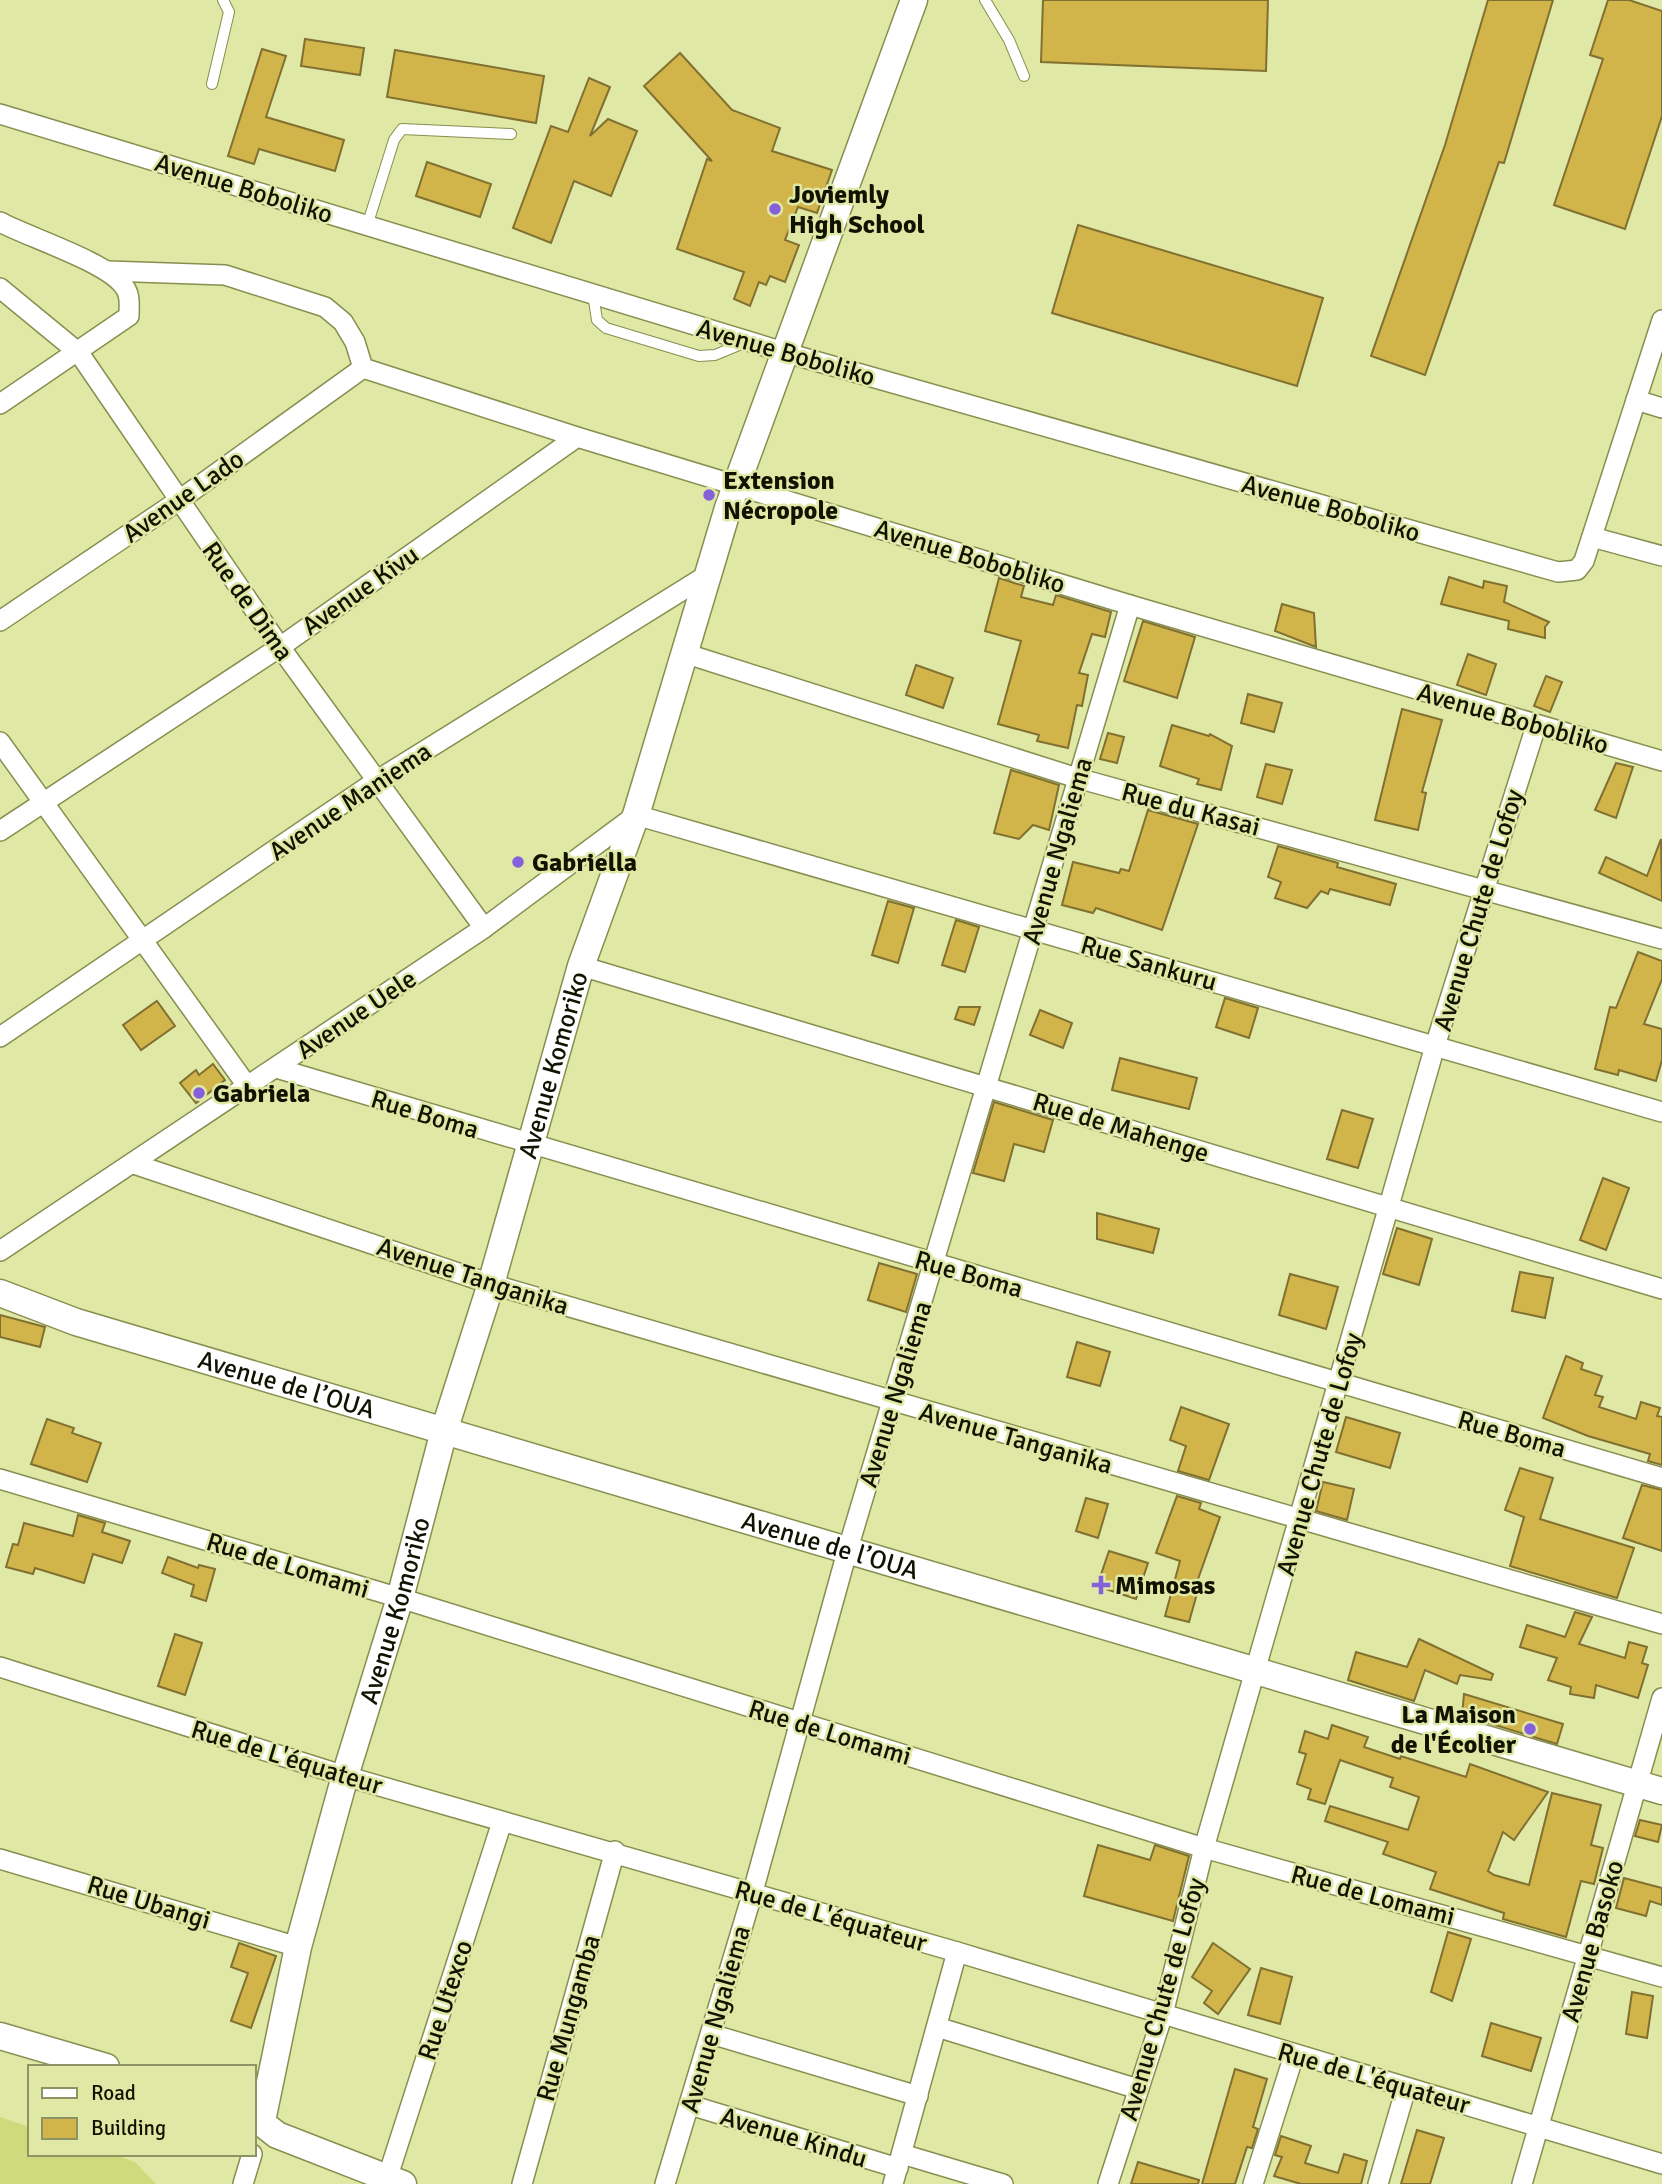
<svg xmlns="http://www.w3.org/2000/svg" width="1662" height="2184" viewBox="0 0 1662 2184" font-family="Signika,sans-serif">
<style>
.green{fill:#ceda7b}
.building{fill:#d1b54a;stroke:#817030;stroke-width:2}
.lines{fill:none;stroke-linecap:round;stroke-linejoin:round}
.lane-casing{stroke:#878e4f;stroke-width:12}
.street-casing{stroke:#878e4f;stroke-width:22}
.secondary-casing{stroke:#878e4f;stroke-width:29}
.lane{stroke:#fff;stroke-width:10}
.street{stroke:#fff;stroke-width:19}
.secondary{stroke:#fff;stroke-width:26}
.poi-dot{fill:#8660da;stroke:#dfe8a5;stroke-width:2.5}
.labels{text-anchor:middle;stroke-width:5;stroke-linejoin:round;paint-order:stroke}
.street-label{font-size:26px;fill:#111300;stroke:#dfe8a5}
.poi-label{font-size:26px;font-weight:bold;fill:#111300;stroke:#dfe8a5;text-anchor:start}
</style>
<rect width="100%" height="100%" fill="#dfe8a5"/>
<!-- green -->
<path class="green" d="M0,2117L30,2127V2154H113L135,2162L156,2184H0Z"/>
<!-- building -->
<g class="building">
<path d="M1043,0H1268L1266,71L1041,62Z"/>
<path d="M1488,0H1553L1504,163L1499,162L1425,375L1371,356L1445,145Z"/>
<path d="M1608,0H1629L1662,11V116L1625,229L1554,205L1603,59L1590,55Z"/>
<path d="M305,39L364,48L360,75L301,66Z"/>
<path d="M262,49L286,56L266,117L344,140L335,171L259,149L254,164L228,156Z"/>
<path d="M395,50L544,76L536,123L387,97Z"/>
<path d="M680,53L732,110L780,128L772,151L832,170L817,213L798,207L785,240L799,245L785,282L770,276L766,285L759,282L750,306L734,299L744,272L677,249L707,159L712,161L644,86Z"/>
<path d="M589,78L610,87L590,136L608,119L637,131L611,196L574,181L551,243L513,228L551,126L568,132Z"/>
<path d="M427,162L491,184L480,217L416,196Z"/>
<path d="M1078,225L1323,298L1297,386L1052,313Z"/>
<path d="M1449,577L1483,588L1484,581L1507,586L1504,602L1549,622L1545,627V638L1508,629L1509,621L1441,604Z"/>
<path d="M999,578L1024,586L1021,597L1053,605L1056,595L1111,612L1105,637L1092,634L1079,673L1088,675L1082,706L1077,705L1068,748L1037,741L1039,735L998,724L1021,641L985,631Z"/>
<path d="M1282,604L1314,613L1316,647L1275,631Z"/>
<path d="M1143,621L1195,637L1177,698L1124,681Z"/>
<path d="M1468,654L1496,664L1486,695L1457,685Z"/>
<path d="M916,665L953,678L943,708L906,695Z"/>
<path d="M1546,676L1562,682L1550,712L1534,706Z"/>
<path d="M1248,694L1282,703L1274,732L1241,723Z"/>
<path d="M1402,709L1442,720L1422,792L1426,793L1418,830L1375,820Z"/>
<path d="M1172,725L1209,736L1210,734L1232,746L1221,790L1197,784L1199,779L1160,766Z"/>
<path d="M1108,733L1124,737L1117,763L1100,759Z"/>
<path d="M1616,763L1633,767L1616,818L1595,810Z"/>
<path d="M1266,764L1292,770L1282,804L1257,797Z"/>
<path d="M1011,770L1059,785L1049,830L1033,825L1019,839L994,833Z"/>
<path d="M1148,810L1198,824L1162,930L1096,908L1093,913L1062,905L1073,862L1119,873L1121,869L1129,871Z"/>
<path d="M1661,839L1662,901L1599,873L1606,857L1647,876Z"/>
<path d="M1278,846L1338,863L1337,867L1396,884L1390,905L1330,889L1328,894L1321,891L1307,908L1275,898L1281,882L1268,877Z"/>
<path d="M888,901L914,908L898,963L872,955Z"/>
<path d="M956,920L979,927L965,972L942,965Z"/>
<path d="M1638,952L1662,961V979L1644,1024L1662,1029V1060L1656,1081L1619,1070L1618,1075L1595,1069L1610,1007L1616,1008Z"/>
<path d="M1225,998L1258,1008L1249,1038L1216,1027Z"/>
<path d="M157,1001L175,1026L141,1050L123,1025Z"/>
<path d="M959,1007H980L974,1025L955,1019Z"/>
<path d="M1040,1010L1072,1023L1063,1048L1030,1035Z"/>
<path d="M1120,1058L1197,1078L1189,1109L1112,1090Z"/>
<path d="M213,1064L225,1080L196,1103L180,1083L196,1070L199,1075Z"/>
<path d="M994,1102L1053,1120L1044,1152L1014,1144L1004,1181L973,1173Z"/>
<path d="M1342,1110L1373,1119L1358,1168L1327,1159Z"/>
<path d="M1603,1178L1629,1188L1606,1250L1580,1240Z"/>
<path d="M1097,1213L1159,1229L1153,1253L1097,1239Z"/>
<path d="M1397,1228L1432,1239L1419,1285L1383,1274Z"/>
<path d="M879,1263L917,1274L906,1312L868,1300Z"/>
<path d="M1520,1272L1553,1278L1545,1318L1512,1311Z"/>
<path d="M1290,1274L1338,1287L1326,1329L1279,1315Z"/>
<path d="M0,1315L45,1327L40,1347L0,1337Z"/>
<path d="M1077,1342L1110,1352L1100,1386L1067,1377Z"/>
<path d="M1566,1356L1583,1363L1581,1369L1602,1376L1595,1395L1603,1397L1599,1407L1636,1419L1641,1402L1660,1408L1657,1416L1662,1417V1465L1648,1461L1650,1454L1588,1436L1543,1418Z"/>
<path d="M1181,1407L1229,1424L1209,1480L1178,1471L1186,1446L1170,1440Z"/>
<path d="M1346,1417L1400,1433L1390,1468L1336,1452Z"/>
<path d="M47,1419L74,1428L72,1433L101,1443L87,1482L31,1464Z"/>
<path d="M1520,1468L1553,1478L1540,1519L1634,1548L1617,1598L1510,1566L1524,1517L1505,1510Z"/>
<path d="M1323,1482L1354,1489L1347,1520L1316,1511Z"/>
<path d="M1642,1485L1662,1490V1551L1623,1538Z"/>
<path d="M1177,1496L1201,1503L1199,1509L1220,1517L1197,1582L1200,1583L1189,1622L1165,1616L1180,1561L1156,1553Z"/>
<path d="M1086,1498L1108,1504L1098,1538L1076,1531Z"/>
<path d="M78,1515L105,1523L102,1532L130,1541L122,1563L93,1554L84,1583L35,1568L33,1574L6,1567L13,1544L18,1545L24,1523L73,1536Z"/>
<path d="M1109,1551L1148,1563L1136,1599L1097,1586Z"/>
<path d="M168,1557L198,1568L199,1565L215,1569L206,1601L191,1596L194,1585L162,1573Z"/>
<path d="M1575,1612L1592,1617L1579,1644L1625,1658L1629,1642L1647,1647L1642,1663L1648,1665L1638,1698L1596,1685L1594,1698L1570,1694L1571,1687L1548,1680L1557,1658L1520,1647L1527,1625L1565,1637Z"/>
<path d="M175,1634L202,1643L185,1695L158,1686Z"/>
<path d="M1419,1639L1493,1674L1491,1680L1460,1675L1457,1684L1425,1670L1414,1701L1348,1680L1356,1652L1407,1667Z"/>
<path d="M1464,1694L1563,1724L1557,1744L1462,1715Z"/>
<path d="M1332,1725L1368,1737L1364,1747L1400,1759L1401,1756L1466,1777L1470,1764L1548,1792L1514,1840L1503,1832L1488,1871L1494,1875L1529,1885L1552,1793L1601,1805L1591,1845L1603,1848L1594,1884L1581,1881L1566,1937L1503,1919L1504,1913L1430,1889L1436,1872L1383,1854L1388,1842L1325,1821L1330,1806L1408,1830L1419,1797L1390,1787L1393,1778L1340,1760L1325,1804L1308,1799L1311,1789L1297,1784L1306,1754L1299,1752L1305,1731L1328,1739Z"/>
<path d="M1640,1820L1662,1825L1658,1842L1635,1836Z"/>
<path d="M1098,1845L1150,1860L1155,1845L1189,1856L1173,1921L1084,1896Z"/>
<path d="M1624,1878L1662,1888V1905L1650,1901L1646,1916L1616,1908Z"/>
<path d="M1448,1932L1471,1939L1452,2001L1431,1992Z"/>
<path d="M239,1943L276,1956L251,2028L231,2021L248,1973L231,1967Z"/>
<path d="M1213,1943L1250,1969L1218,2014L1204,2003L1212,1991L1192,1977Z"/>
<path d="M1261,1968L1292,1977L1280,2024L1248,2015Z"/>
<path d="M1632,1992L1653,1996L1647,2038L1626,2034Z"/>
<path d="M1491,2023L1541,2038L1531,2071L1482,2056Z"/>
<path d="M1235,2069L1267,2079L1253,2127L1258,2129L1252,2148L1247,2147L1235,2184H1202Z"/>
<path d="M1417,2130L1444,2138L1430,2184H1401Z"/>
<path d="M1281,2136L1311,2146L1305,2163L1338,2173L1344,2154L1367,2161L1361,2184H1301L1274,2176L1282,2157L1275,2155Z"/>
<path d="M1138,2162L1199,2180L1198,2184H1131Z"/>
</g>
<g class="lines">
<defs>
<g id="lane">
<path d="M985,0L1009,40L1024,76"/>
<path d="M212,84L229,12L223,0"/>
<path d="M367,226L394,140L402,129L511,134"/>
<path d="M593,294L597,320L606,328L699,356L715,355L744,343"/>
</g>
<g id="street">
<path d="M0,114L787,353L1558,572L1577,570L1584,561L1662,320"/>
<path d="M0,222C30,238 104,261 123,285C131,294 129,305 129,316L0,404"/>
<path d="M108,271L225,275L325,307L343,322L355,342L363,368L577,437L1130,605L1662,761"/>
<path d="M0,288L79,353L280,647L484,928"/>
<path d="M1636,400L1662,408"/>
<path d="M1592,537L1662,556"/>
<path d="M0,621L178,501L363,368"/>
<path d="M684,653L1077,778L1662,939"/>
<path d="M0,742L248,1087"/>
<path d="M0,831L280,647L577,437"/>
<path d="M581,966L1662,1289"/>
<path d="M0,1037L376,781L707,575"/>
<path d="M276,1068L1662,1478"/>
<path d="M134,1164L491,1284L1662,1624"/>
<path d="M0,1251L484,928L636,815L1662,1112"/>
<path d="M0,1479L400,1598L1204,1848L1662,1977"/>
<path d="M0,1667L345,1776L957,1952L1662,2164"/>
<path d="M0,1859L298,1947"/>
<path d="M937,2027L1138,2089"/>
<path d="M711,2034L918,2096"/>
<path d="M690,2105L898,2168"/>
<path d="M902,2154L1003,2184"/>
<path d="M387,2179L502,1822"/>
<path d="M243,2184L252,2154"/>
<path d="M522,2184L615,1851"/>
<path d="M665,2184L752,1895L847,1552L1130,605"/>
<path d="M893,2184L957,1952"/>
<path d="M1108,2184L1163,2014L1204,1848L1435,1046L1536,726"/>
<path d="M1253,2184L1294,2055"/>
<path d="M1378,2184L1406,2088"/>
<path d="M1522,2184L1662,1698"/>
</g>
<g id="secondary">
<path id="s1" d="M0,1293L76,1322L1662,1791"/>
<path d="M0,2036L106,2067"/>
<path d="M254,2117L277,2135L403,2184"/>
<path id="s2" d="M262,2121L298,1947L345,1776L400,1598L444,1431L491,1284L581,966L636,815L728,508L914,0"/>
</g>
</defs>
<!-- lane casing -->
<use href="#lane" class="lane-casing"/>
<!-- street casing -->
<use href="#street" class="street-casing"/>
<!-- secondary casing -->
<use href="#secondary" class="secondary-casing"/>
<!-- lane -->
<use href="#lane" class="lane"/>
<!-- street -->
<use href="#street" class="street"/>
<!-- secondary -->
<use href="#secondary" class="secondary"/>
</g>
<!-- markers -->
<g class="poi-dot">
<circle cx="775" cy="209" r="7"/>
<circle cx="709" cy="495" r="7"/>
<circle cx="518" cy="862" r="7"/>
<circle cx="199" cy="1093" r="7"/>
<path d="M1097.5 1574.5h7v7h7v7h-7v7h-7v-7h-7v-7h7z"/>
<circle cx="1530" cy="1729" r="7"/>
</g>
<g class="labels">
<!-- street labels -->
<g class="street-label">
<text transform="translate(244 188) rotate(17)" y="9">Avenue Boboliko</text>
<text transform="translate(786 352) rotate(16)" y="9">Avenue Boboliko</text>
<text transform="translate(183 496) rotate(-35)" y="9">Avenue Lado</text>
<text transform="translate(1331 508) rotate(16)" y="9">Avenue Boboliko</text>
<text transform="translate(970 556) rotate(17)" y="9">Avenue Bobobliko</text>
<text transform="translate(360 590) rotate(-35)" y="9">Avenue Kivu</text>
<text transform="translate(248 601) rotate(55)" y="9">Rue de Dima</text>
<text transform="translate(1513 718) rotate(16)" y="9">Avenue Bobobliko</text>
<text transform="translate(350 801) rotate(-34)" y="9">Avenue Maniema</text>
<text transform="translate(1191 809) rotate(15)" y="9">Rue du Kasai</text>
<text transform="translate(1057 851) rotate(-74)" y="9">Avenue Ngaliema</text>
<text transform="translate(1478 910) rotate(-73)" y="9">Avenue Chute de Lofoy</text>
<text transform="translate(1149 963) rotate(16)" y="9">Rue Sankuru</text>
<text transform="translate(356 1014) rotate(-34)" y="9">Avenue Uele</text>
<text dy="9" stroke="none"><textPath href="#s2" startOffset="1096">Avenue Komoriko</textPath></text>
<text transform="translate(425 1114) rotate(17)" y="9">Rue Boma</text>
<text transform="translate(1121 1127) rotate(17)" y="9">Rue de Mahenge</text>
<text transform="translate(969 1274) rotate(16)" y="9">Rue Boma</text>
<text transform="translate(473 1276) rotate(18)" y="9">Avenue Tanganika</text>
<text dy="9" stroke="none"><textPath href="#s1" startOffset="301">Avenue de l’OUA</textPath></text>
<text transform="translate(895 1394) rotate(-73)" y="9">Avenue Ngaliema</text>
<text transform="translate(1512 1434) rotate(16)" y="9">Rue Boma</text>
<text transform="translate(1016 1438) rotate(16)" y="9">Avenue Tanganika</text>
<text transform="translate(1319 1454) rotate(-74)" y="9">Avenue Chute de Lofoy</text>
<text dy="9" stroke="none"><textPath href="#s1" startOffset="868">Avenue de l’OUA</textPath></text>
<text transform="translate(288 1565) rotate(17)" y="9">Rue de Lomami</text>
<text dy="9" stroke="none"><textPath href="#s2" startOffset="528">Avenue Komoriko</textPath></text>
<text transform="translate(830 1732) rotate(17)" y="9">Rue de Lomami</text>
<text transform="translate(287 1757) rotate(17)" y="9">Rue de L'équateur</text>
<text transform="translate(1373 1895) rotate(15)" y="9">Rue de Lomami</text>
<text transform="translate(149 1902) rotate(17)" y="9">Rue Ubangi</text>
<text transform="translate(831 1916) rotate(16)" y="9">Rue de L'équateur</text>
<text transform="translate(1592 1941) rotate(-74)" y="9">Avenue Basoko</text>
<text transform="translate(1162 1999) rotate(-74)" y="9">Avenue Chute de Lofoy</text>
<text transform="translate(445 2000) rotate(-72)" y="9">Rue Utexco</text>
<text transform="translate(568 2018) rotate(-74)" y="9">Rue Mungamba</text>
<text transform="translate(715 2019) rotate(-74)" y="9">Avenue Ngaliema</text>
<text transform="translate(1374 2078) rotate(16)" y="9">Rue de L'équateur</text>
<text transform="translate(794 2137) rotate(17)" y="9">Avenue Kindu</text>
</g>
<!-- poi labels -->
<g class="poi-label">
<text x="789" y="203">Joviemly<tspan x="789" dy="30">High School</tspan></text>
<text x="723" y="489">Extension<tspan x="723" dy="30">Nécropole</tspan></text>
<text x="532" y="871">Gabriella</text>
<text x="213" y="1102">Gabriela</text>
<text x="1115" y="1594">Mimosas</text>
<text x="1516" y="1723" text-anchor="end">La Maison<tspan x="1516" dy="30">de l'Écolier</tspan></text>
</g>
</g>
<!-- legend -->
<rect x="28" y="2065" width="228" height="91" fill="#dfe8a5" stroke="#8d9363" stroke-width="2"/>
<rect x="42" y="2088" width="35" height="10" fill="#ffffff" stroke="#8d9363" stroke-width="2"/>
<text x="91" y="2100" font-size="21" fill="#111300">Road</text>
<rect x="42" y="2118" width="35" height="21" fill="#d1b54a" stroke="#8d9363" stroke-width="2"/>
<text x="91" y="2135" font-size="21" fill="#111300">Building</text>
</svg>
